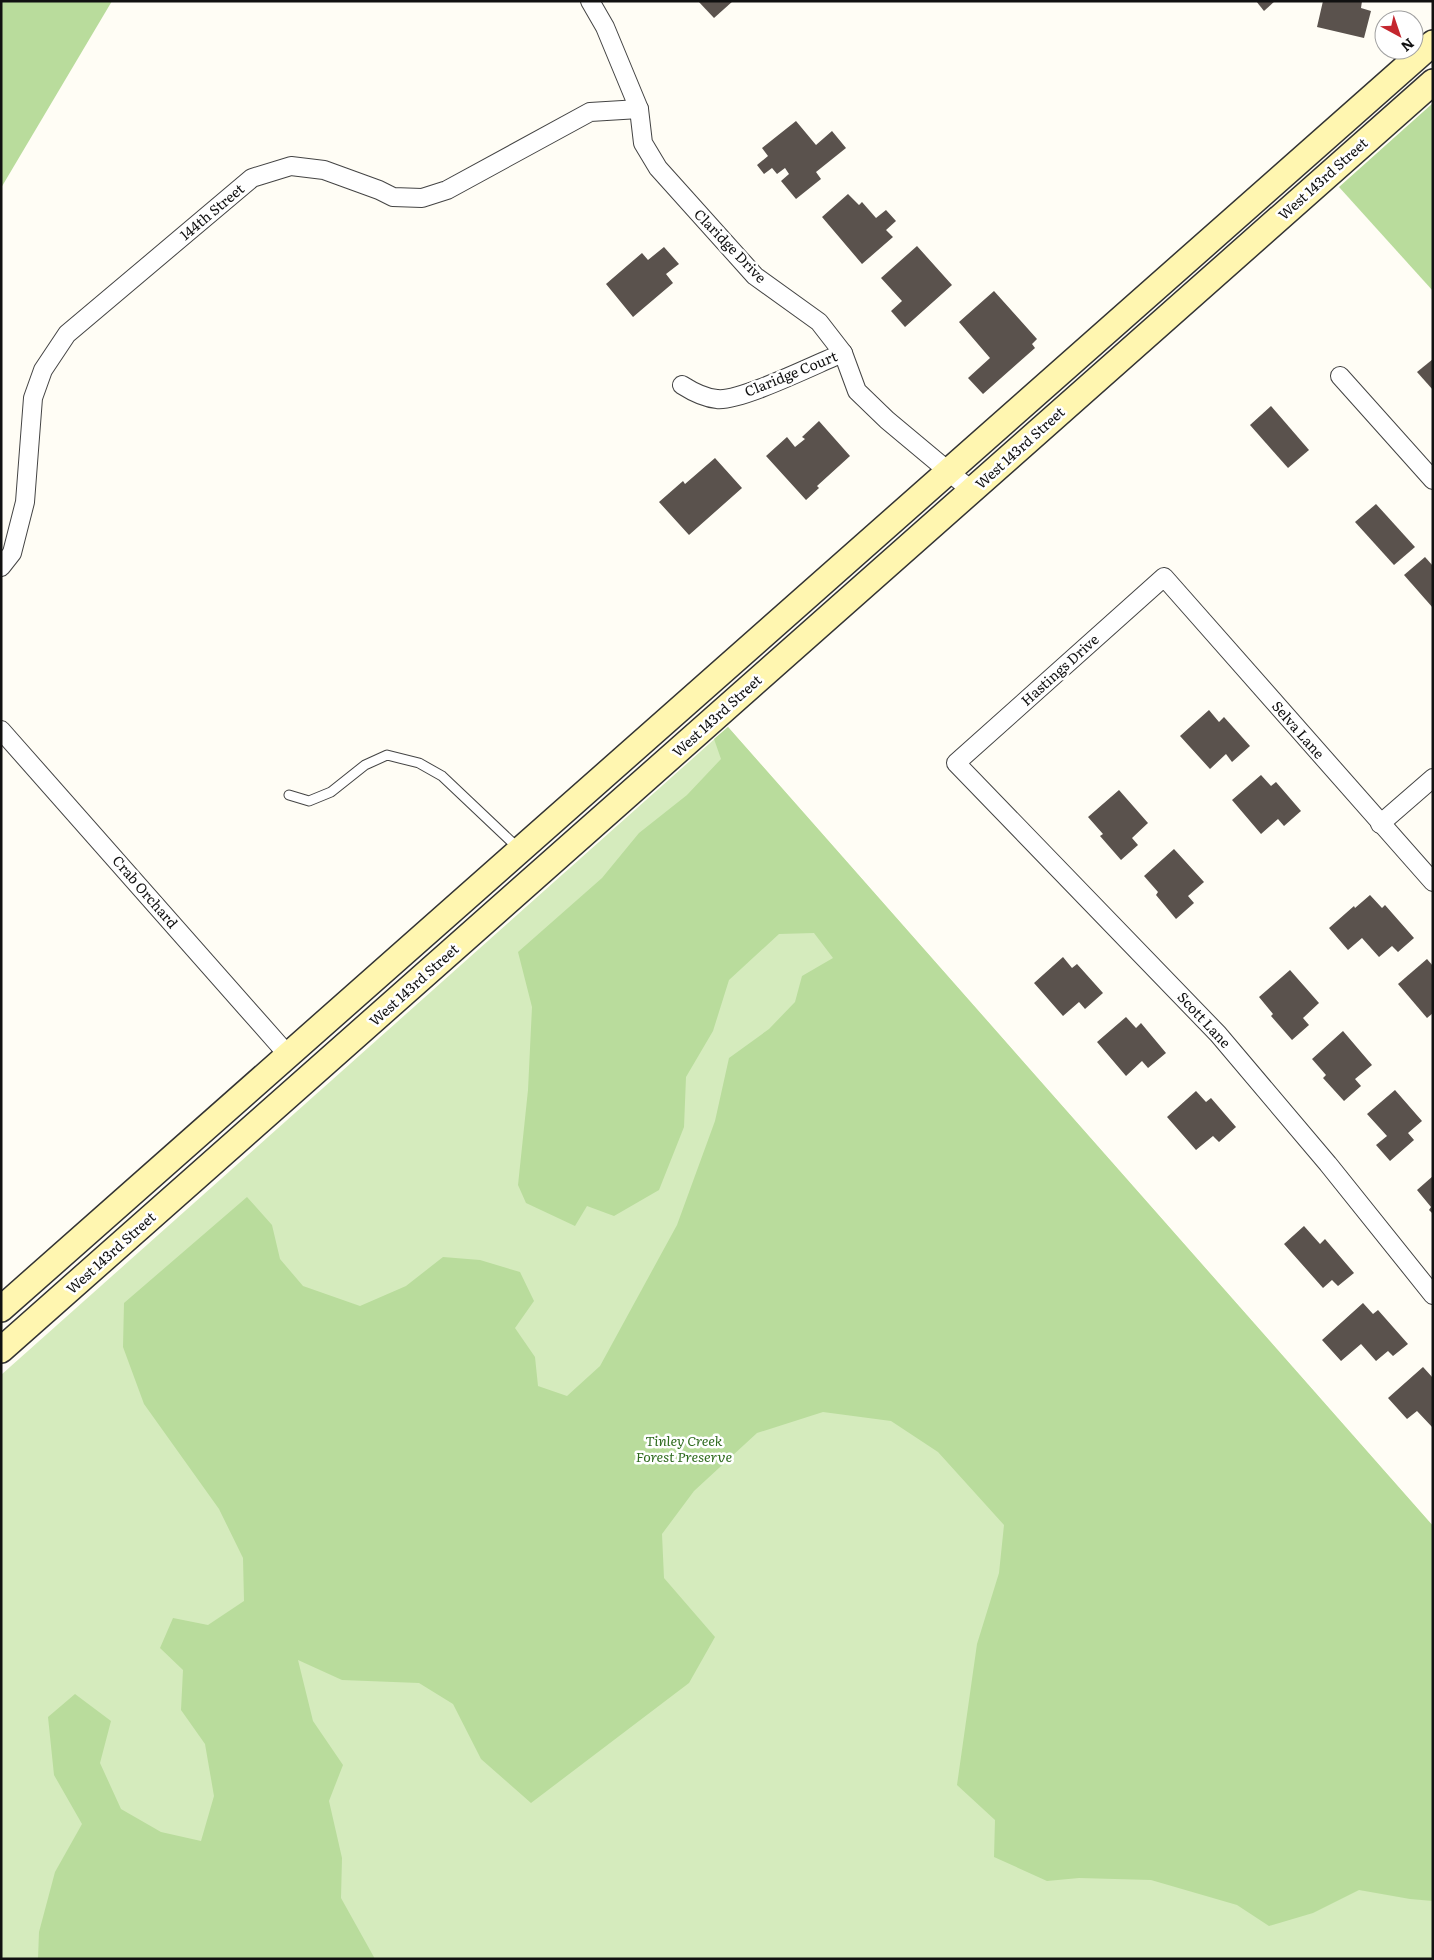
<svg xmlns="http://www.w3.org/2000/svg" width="1434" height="1960" viewBox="0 0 1434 1960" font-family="Literata,serif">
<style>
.green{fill:#d5ebbd}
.forest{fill:#b9dc9c}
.building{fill:#5a524d}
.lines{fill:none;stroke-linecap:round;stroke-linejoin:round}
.service-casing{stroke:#444;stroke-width:11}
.minor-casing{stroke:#444;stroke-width:20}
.secondary-casing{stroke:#333;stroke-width:28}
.service{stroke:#fff;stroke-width:9}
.minor{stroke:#fff;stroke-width:18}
.secondary{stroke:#fff6b0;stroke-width:25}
.labels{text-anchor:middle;stroke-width:5;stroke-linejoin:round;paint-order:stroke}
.street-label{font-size:14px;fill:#111;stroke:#fff}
.park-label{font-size:14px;font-style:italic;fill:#2f6b1f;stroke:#fff}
</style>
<rect width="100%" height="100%" fill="#fffdf5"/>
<!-- green -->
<path class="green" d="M728,727L1433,1526V1959H1V1375Z"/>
<!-- forest -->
<g class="forest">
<path d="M1,1H112L1,188Z"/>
<path d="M1433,103V291L1339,187Z"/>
<path d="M728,727L1433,1526V1901L1410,1899L1359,1890L1313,1913L1269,1926L1237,1905L1151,1880L1079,1878L1047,1881L994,1857L995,1820L957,1785L977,1644L999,1573L1004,1525L938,1452L891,1421L823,1412L757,1433L694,1491L662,1534L664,1578L715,1637L689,1683L531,1803L481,1759L453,1704L419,1683L342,1680L298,1660L313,1721L343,1765L329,1801L342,1858L341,1898L375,1959H38L39,1932L55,1872L82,1824L54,1775L48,1717L75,1694L111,1721L100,1763L121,1809L161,1832L201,1841L214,1796L205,1744L181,1710L183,1670L160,1648L173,1618L208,1625L244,1601L243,1558L219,1509L144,1404L123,1347L124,1303L247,1197L272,1225L280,1259L303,1286L360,1306L406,1286L443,1257L480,1260L520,1272L534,1301L515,1328L535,1357L538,1386L567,1396L600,1366L677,1225L715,1121L729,1058L769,1029L795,1002L802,976L833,958L814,933L779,934L729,980L713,1031L686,1077L684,1127L659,1190L614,1216L587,1206L575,1226L526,1203L518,1185L528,1090L532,1007L518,952L602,878L639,833L687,795L721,759L714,739Z"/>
</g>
<!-- building -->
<g class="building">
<path d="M698,1H733L714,18Z"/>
<path d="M1256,1H1275L1264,11Z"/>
<path d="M1323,1H1362L1361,8L1371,11L1364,38L1317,27Z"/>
<path d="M796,121L816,145L832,131L846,148L816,172L821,179L796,199L781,181L789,174L785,168L777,174L772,168L764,174L757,165L768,156L762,148Z"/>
<path d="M848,194L859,205L862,202L876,218L886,210L896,221L886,230L893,237L862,264L822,217Z"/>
<path d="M917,246L952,285L905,327L891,311L902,301L881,278Z"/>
<path d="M664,247L679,264L666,274L673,283L633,317L606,284L642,253L648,260Z"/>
<path d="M994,291L1037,339L1032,344L1035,348L983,394L968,378L990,358L959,322Z"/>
<path d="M1433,359V390L1417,372Z"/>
<path d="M1271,406L1309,450L1288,468L1250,425Z"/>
<path d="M819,421L850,456L817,486L819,488L806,500L766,456L787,437L795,447L805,439L802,437Z"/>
<path d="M715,458L742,488L689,535L659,502L683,481L685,484Z"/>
<path d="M1376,504L1415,547L1394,565L1355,522Z"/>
<path d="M1425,557L1433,566V608L1404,575Z"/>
<path d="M1209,710L1219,722L1224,717L1250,746L1232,762L1226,754L1210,769L1180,736Z"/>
<path d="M1261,775L1271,786L1276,782L1301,811L1284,826L1278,819L1261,834L1232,800Z"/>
<path d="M1119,790L1148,823L1132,838L1138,845L1121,860L1100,836L1103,834L1088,817Z"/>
<path d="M1174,849L1204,882L1188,896L1194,903L1176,919L1156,895L1158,892L1144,876Z"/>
<path d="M1370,895L1382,908L1385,905L1414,938L1398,952L1392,946L1379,957L1362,938L1348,950L1329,928L1354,906L1355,908Z"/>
<path d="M1063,957L1072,968L1077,964L1103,993L1085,1009L1079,1002L1063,1016L1034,983Z"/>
<path d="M1427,959L1433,966V1013L1427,1018L1398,984Z"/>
<path d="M1290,970L1319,1003L1303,1018L1309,1025L1292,1040L1271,1016L1273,1014L1259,997Z"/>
<path d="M1126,1017L1136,1028L1141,1023L1166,1053L1148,1068L1142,1061L1126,1076L1097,1042Z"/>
<path d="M1343,1031L1372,1065L1355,1079L1361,1086L1344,1101L1323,1078L1326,1075L1312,1059Z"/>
<path d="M1395,1090L1422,1121L1408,1133L1414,1140L1390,1161L1376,1145L1387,1136L1367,1114Z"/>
<path d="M1196,1091L1206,1102L1211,1098L1236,1127L1219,1142L1213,1136L1196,1150L1167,1117Z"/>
<path d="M1433,1176V1214L1429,1210L1431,1207L1417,1190Z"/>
<path d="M1304,1226L1320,1244L1325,1239L1354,1273L1338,1286L1332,1280L1323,1288L1284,1244Z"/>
<path d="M1363,1303L1373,1314L1378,1310L1408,1344L1393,1356L1388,1351L1376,1361L1361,1344L1341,1361L1322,1340Z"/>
<path d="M1423,1367L1433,1378V1428L1417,1411L1407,1419L1388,1398Z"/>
</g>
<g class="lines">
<defs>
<path id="service" d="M289,795L309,801L331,792L365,765L387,755L419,763L442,776L518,848"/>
<g id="minor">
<path d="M590,1L605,27L639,109L643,143L658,168L755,276L819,322L843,353L857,391L887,420L972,491"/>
<path d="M1340,376L1433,480"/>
<path d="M682,385C693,392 704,398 717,399C740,402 818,363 843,353"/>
<path d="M1,567L12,553L25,502L33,398L43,370L67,334L252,178L291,166L324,170L379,190L393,197L422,198L447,190L590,112L639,109"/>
<path d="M1,730L288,1055"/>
<path d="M1380,824L1433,778"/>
<path d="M1433,882L1164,577L956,763L1218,1034L1328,1164L1433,1295"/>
</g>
<g id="secondary">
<path d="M1,1309L1433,43"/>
<path d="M1,1350L1433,82"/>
</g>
</defs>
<!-- service casing -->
<use href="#service" class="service-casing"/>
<!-- minor casing -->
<use href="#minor" class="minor-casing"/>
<!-- secondary casing -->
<use href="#secondary" class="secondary-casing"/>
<!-- service -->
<use href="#service" class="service"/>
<!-- minor -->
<use href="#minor" class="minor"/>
<!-- secondary -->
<use href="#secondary" class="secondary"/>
</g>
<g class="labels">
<!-- street labels -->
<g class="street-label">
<text transform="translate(1323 179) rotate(-42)" y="5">West 143rd Street</text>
<text transform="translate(212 212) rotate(-40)" y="5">144th Street</text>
<text transform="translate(730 246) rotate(46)" y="5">Claridge Drive</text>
<text transform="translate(791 374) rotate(-22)" y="5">Claridge Court</text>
<text transform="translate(1020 448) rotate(-42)" y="5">West 143rd Street</text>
<text transform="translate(1060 670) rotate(-42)" y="5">Hastings Drive</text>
<text transform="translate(717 716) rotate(-42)" y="5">West 143rd Street</text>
<text transform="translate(1298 730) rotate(49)" y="5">Selva Lane</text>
<text transform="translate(145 892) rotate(49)" y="5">Crab Orchard</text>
<text transform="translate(414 985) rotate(-42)" y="5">West 143rd Street</text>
<text transform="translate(1204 1020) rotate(47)" y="5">Scott Lane</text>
<text transform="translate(111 1253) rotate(-42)" y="5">West 143rd Street</text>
</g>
<!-- park labels -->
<g class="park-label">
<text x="684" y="1446">Tinley Creek<tspan x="684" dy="16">Forest Preserve</tspan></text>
</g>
</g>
<!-- border -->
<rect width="1434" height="1960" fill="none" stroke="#111111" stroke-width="5"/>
<!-- north arrow -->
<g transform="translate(1399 35) rotate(140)"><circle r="24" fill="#ffffff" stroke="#a0a0a0"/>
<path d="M0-4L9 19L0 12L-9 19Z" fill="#c4262e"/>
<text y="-8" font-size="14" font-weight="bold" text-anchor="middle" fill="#111111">N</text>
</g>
</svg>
